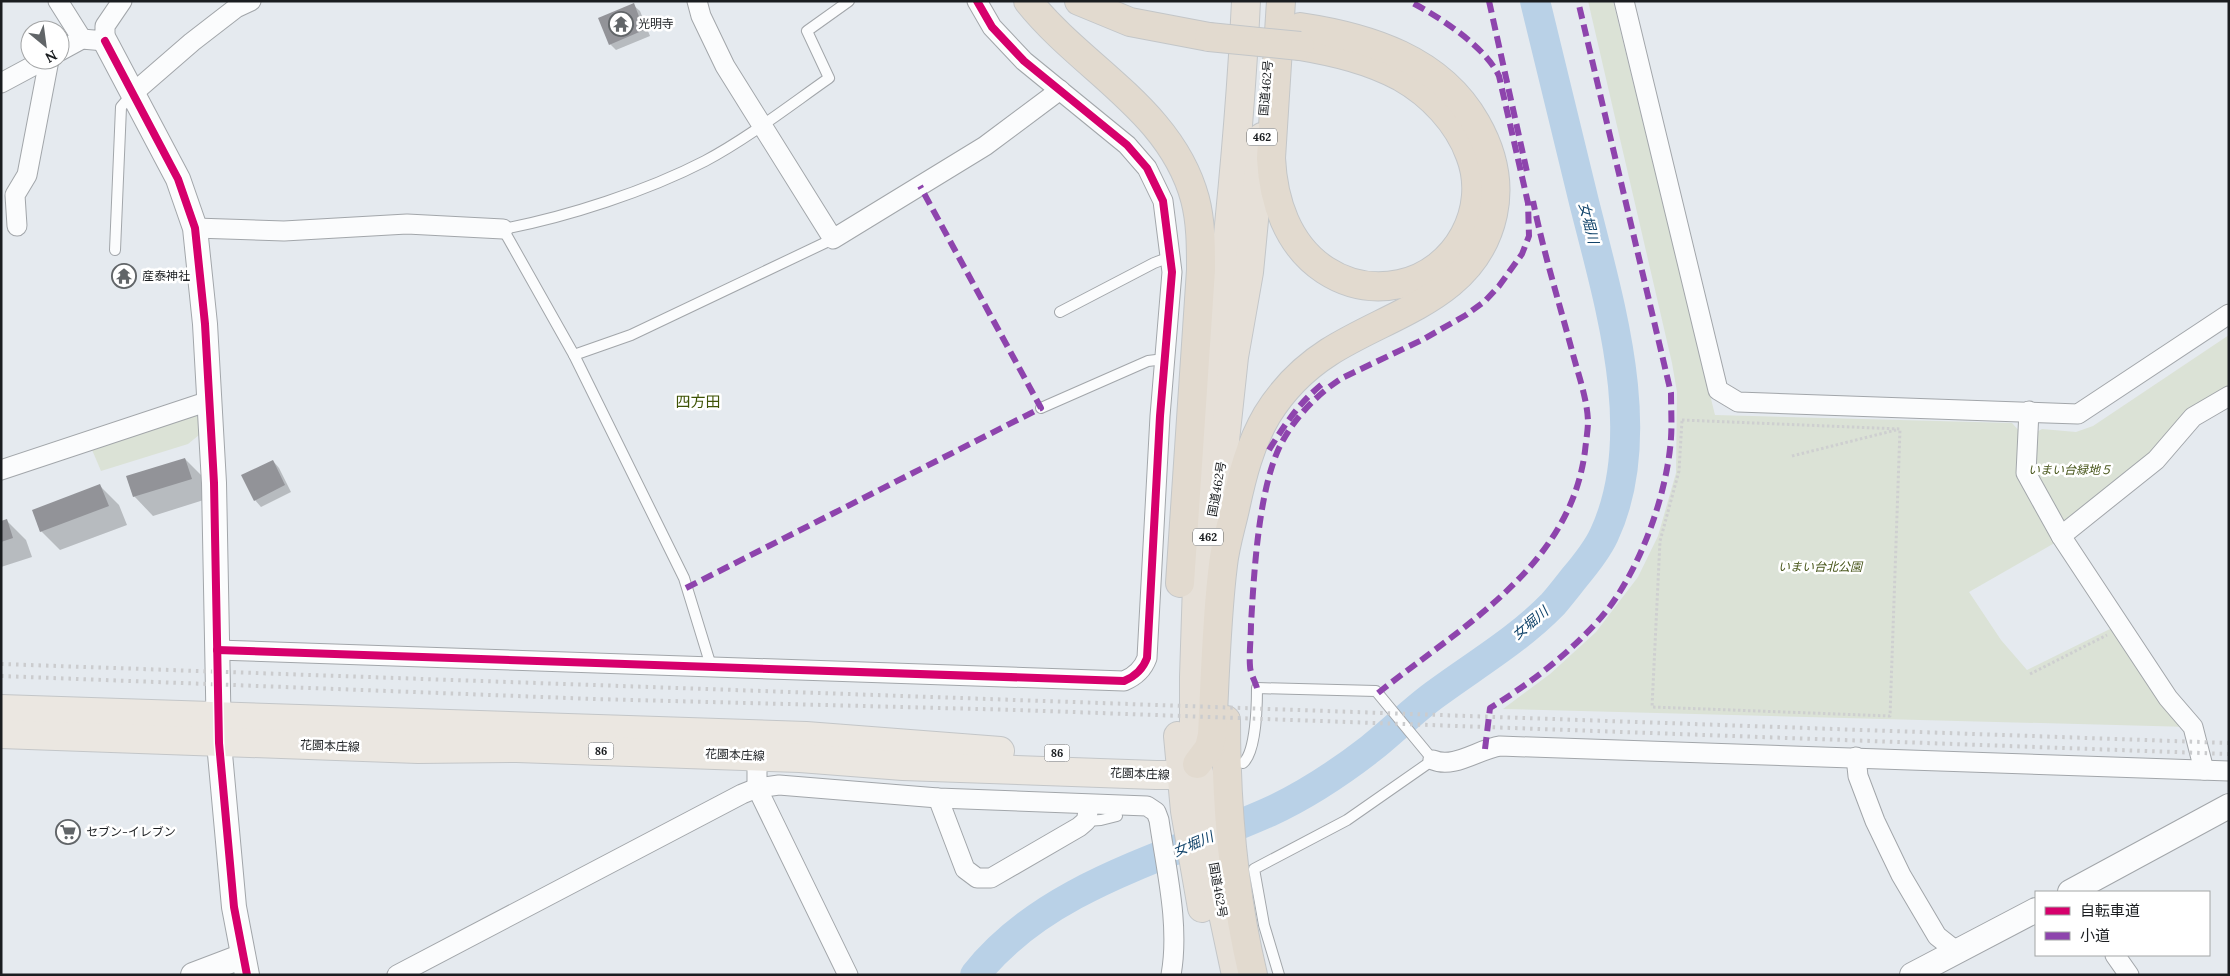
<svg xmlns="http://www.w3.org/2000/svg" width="2230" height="976" viewBox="0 0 2230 976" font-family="Lora,'Noto Sans JP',serif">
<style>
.green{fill:#dbe2d6}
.shadow{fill:#0003}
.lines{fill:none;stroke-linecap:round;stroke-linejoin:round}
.river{stroke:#b9d1e7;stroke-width:30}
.building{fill:#929398}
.service-casing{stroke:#a2a6aa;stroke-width:12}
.minor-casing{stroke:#a2a6aa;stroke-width:21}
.tertiary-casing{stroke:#a2a6aa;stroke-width:26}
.primary-casing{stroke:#c3c6c8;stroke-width:30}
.trunk-casing{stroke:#c3c6c8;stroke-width:30}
.motorway-casing{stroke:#c3c6c8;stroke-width:30}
.path{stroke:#cecfd0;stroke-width:3;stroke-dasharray:2.5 2.5;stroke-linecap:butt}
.service{stroke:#fbfcfd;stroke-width:10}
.minor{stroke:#fbfcfd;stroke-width:19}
.tertiary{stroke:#fbfcfd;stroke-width:24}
.primary{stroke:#ebe7e1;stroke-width:28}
.trunk{stroke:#e6e0d8;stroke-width:28}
.motorway{stroke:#e2dacf;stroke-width:28}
.rail{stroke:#cbccce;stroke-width:4;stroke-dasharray:2.5 5;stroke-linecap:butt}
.motorway-bridge-casing{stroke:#c3c6c8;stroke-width:30;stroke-linecap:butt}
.motorway-bridge{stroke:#e2dacf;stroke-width:28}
.quiet{stroke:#8e44ad;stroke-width:6;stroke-dasharray:12 6;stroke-linecap:butt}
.cycleway-casing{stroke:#fff;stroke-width:11}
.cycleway{stroke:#d6006c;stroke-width:8}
.labels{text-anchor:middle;stroke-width:5;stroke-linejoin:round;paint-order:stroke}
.shield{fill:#fff;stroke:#5f6163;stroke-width:1}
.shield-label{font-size:11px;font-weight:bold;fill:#1a1d20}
.poi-label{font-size:12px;fill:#1a1d20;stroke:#fff;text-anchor:start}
.street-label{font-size:12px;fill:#1a1d20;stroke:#fff}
.park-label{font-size:12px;font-style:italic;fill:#49571c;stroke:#fff}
.water-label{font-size:14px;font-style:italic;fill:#0f4269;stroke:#fff}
.quarter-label{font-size:15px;fill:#3e5304;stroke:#fff}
</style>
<rect width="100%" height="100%" fill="#e5eaef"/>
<!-- green -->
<g class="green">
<path d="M1588,1H1613L1715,415L2012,423L2021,433L2058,541L1969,592L2001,640L2027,670L2114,627L2190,727L1503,709L1550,674L1596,632L1638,577L1658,536L1676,473L1677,392L1672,363Z"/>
<path d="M2229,335V388L2159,450L2061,525L2031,475L2033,434L2042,429L2076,432L2093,426Z"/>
<path d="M199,408V435L188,444L101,471L90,445Z"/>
</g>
<!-- shadow -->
<g class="shadow">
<path d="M633,5L640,11L650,36L616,50L610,44Z"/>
<path d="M185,459L204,478L210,498L153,516L134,496Z"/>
<path d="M273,461L279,468L291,492L261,507L255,500Z"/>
<path d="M100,486L119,505L127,525L60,550L41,531Z"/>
<path d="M7,521L26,540L32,557L1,567V523Z"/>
</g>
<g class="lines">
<!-- river -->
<path class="river" d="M975,975C1046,885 1169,857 1269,812C1304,796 1339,773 1370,749C1393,731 1413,710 1437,693C1475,665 1519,639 1553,604C1560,596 1567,587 1574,578C1585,565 1597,550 1604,535C1651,435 1609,302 1584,202C1568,135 1551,68 1535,1"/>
</g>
<!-- building -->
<g class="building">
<path d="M634,3L644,30L609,45L598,18Z"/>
<path d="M185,458L192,479L133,497L126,476Z"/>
<path d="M273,460L285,485L254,501L241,475Z"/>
<path d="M100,484L109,506L40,532L32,510Z"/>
<path d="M7,519L13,538L1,542V521Z"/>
</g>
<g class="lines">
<defs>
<g id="service">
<path d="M115,250L121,107L132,94"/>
<path d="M1060,312L1154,263L1170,257"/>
<path d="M574,355L631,335L833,239"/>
<path d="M1041,408L1148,361L1164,359"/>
<path d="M711,666L684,578L574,355L503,229C567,217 647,191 705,161C748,138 789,106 829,78L807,31L849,1"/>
<path d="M1243,763C1256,752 1257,705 1257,688L1376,691L1433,760L1347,820L1254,869L1264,925L1279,975"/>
<path d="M1086,821L1101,820L1117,816"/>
</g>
<g id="minor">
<path d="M58,1L82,39"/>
<path d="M697,1L701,16L725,66L833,239L985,146L1060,90"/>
<path d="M1624,1L1718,390L1738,402L2078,414L2229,314"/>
<path d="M60,51L82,39L105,41V26L122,1"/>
<path d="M1,83L44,60"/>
<path d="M132,94L192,42L236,8L251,1"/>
<path d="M17,226L15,195L27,175L49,60"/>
<path d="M195,228L284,231L407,224L503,229"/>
<path d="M2029,411L2026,473L2061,536L2168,698L2193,727L2204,770"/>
<path d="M1,470L209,401"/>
<path d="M2061,536L2156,460L2193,417L2229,396"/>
<path d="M217,650L1124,681C1136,676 1143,669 1147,658L1160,416L1172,272L1163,201L1147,168L1127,145L1024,61L992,27L977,1"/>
<path d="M757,756V788L848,975"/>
<path d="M1856,757L1858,776L1875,821L1901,875L1937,936L1956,951"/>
<path d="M1433,760C1454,769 1479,749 1500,746L2229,771"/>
<path d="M938,798L965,869L977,878H991L1079,827L1086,821L1088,812"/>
<path d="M2115,955L2129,975"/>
<path d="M397,975L742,794L757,788L779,785L938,798L1147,806L1156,812L1159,820C1166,869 1180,925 1171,975"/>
</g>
<g id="tertiary">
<path d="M105,41L178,179L195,228L205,324L214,483L219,743L234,907L247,975"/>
<path d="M2070,892L2229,806"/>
<path d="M193,975L243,956"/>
<path d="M1912,975L2036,910"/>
</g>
<g id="primary">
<path d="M1,709L806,736L1000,751"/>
<path d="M1,734L418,749L517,748L800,758L903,766L1156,775H1180L1197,764"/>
</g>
<g id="trunk">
<path d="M1195,507C1206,445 1212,382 1219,319C1231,213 1241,108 1246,1"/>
<path d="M1178,736L1185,811L1202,908"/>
<path d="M1236,975L1216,881L1206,803L1197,764L1194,730V677L1197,584L1220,487L1234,357L1249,272L1262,137"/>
</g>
<g id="motorway">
<path d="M1028,1C1082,69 1171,110 1195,199C1201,222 1201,246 1201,270L1180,583"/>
<path d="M1079,1L1130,22L1209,37"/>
<path d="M1281,1L1271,158C1273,200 1287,245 1325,270C1348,285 1372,290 1400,284C1457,272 1491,209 1470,155C1458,122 1431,94 1401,77C1369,60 1335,52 1300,46"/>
<path d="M1226,720C1226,806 1233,891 1253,975"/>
<path d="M1197,764L1209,748L1212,735C1215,678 1216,621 1223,565C1225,546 1231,527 1235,509C1242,476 1250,444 1267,415C1283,389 1304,368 1329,352C1392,312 1475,297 1493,214C1500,181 1492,151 1476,123C1440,59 1368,37 1300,27"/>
</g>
</defs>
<!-- service casing -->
<use href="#service" class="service-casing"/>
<!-- minor casing -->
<use href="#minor" class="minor-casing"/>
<!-- tertiary casing -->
<use href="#tertiary" class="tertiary-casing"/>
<!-- primary casing -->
<use href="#primary" class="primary-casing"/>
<!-- trunk casing -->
<use href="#trunk" class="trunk-casing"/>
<!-- motorway casing -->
<use href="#motorway" class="motorway-casing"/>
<!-- path -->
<g class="path">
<path d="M1682,420L1900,429L1890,716L1652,707L1660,541L1679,471Z"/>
<path d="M1792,456L1896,430"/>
<path d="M2030,674L2107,635"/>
</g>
<!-- service -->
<use href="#service" class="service"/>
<!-- minor -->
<use href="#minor" class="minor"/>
<!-- tertiary -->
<use href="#tertiary" class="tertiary"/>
<!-- primary -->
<use href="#primary" class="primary"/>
<!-- trunk -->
<use href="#trunk" class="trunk"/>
<!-- motorway -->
<use href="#motorway" class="motorway"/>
<!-- rail -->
<g class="rail">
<path d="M1,664L2229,743"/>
<path d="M1,676L594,699L1017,710L2229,754"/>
</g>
<defs>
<path id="motorway-bridge" d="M1209,37L1300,46"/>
</defs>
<!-- motorway-bridge casing -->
<use href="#motorway-bridge" class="motorway-bridge-casing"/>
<!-- motorway-bridge -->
<use href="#motorway-bridge" class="motorway-bridge"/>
<!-- quiet -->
<g class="quiet">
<path d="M1489,1L1527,172"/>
<path d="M1269,450C1285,424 1301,400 1326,381"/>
<path d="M686,588L1041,408L920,186"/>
<path d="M1257,688C1255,681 1250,673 1250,666C1249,653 1251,638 1251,624C1254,574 1258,494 1279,448C1293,419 1316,395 1342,378L1422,340L1466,315L1485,301L1499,286L1522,254L1529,236L1528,203L1499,76C1485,46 1438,16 1409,1"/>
<path d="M1378,693C1462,626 1570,567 1585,451C1586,441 1588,430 1588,421C1587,397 1577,371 1571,347C1558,299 1543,250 1533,201"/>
<path d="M1485,749L1490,708C1529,684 1565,657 1596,623C1637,580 1667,497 1671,438C1672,423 1671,408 1671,393L1578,1"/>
</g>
<defs>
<g id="cycleway">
<path d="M105,41L178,179L195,228L205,324L214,483L219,743L234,907L247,975"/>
<path d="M217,650L1124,681C1136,676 1143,669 1147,658L1160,416L1172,272L1163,201L1147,168L1127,145L1024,61L992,27L977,1"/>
</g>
</defs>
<!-- cycleway casing -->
<use href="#cycleway" class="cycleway-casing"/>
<!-- cycleway -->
<use href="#cycleway" class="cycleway"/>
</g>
<!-- icons -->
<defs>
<symbol id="temple-ring" viewBox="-11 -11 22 22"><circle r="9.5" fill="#fff" stroke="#616568" stroke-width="1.5"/><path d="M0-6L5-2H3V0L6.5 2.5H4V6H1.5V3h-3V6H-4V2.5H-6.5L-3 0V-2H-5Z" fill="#616568"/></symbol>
<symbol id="supermarket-ring" viewBox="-11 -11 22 22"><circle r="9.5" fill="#fff" stroke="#616568" stroke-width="1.5"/><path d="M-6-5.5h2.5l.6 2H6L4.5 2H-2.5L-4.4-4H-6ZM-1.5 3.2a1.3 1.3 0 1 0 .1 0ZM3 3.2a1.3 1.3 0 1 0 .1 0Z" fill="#616568"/></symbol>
</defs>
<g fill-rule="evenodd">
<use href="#temple-ring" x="607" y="10" width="28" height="28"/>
<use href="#temple-ring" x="110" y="262" width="28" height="28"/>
<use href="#supermarket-ring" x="54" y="818" width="28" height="28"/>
</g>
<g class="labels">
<!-- shield labels -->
<g class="shield">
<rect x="1247" y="128.5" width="30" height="17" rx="4"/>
<rect x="1193" y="528.5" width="30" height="17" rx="4"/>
<rect x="588.5" y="742.5" width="25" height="17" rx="4"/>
<rect x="1044.5" y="744.5" width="25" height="17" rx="4"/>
</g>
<g class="shield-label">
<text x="1262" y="141">462</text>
<text x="1208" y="541">462</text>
<text x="601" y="755">86</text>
<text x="1057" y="757">86</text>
</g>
<!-- poi labels -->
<g class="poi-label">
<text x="638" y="28">光明寺</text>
<text x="142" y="280">産泰神社</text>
<text x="86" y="836">セブン-イレブン</text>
</g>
<!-- street labels -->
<g class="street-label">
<text transform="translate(1266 88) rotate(-85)" y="4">国道462号</text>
<text transform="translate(1217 489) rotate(-80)" y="4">国道462号</text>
<text transform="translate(330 746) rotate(2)" y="4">花園本庄線</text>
<text transform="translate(735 755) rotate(2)" y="4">花園本庄線</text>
<text transform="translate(1140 774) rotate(2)" y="4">花園本庄線</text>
<text transform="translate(1218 890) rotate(80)" y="4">国道462号</text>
</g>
<!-- park labels -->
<g class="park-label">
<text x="2070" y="474">いまい台緑地５</text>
<text x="1820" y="571">いまい台北公園</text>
</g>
<!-- water labels -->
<g class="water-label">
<text transform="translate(1589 223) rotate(76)" y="5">女堀川</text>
<text transform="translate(1530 623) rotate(-40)" y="5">女堀川</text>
<text transform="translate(1193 844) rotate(-23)" y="5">女堀川</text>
</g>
<!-- quarter labels -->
<g class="quarter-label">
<text x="698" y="407">四方田</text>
</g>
</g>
<!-- border -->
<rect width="2230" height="976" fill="none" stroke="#1a1d20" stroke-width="5"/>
<!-- legend -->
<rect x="2035" y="891" width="175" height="65" fill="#ffffff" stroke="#a3a5a6"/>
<rect x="2045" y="907" width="25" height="8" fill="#d6006c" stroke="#a3a5a6"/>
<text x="2080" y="916" font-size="15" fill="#1a1d20">自転車道</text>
<rect x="2045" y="932" width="25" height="8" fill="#8e44ad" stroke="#a3a5a6"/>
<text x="2080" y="941" font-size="15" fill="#1a1d20">小道</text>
<!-- north arrow -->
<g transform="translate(45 45) rotate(151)"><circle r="24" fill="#ffffff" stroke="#a3a5a6"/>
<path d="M0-4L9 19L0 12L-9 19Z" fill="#616568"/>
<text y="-8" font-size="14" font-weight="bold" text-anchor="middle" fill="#1a1d20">N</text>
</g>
</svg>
